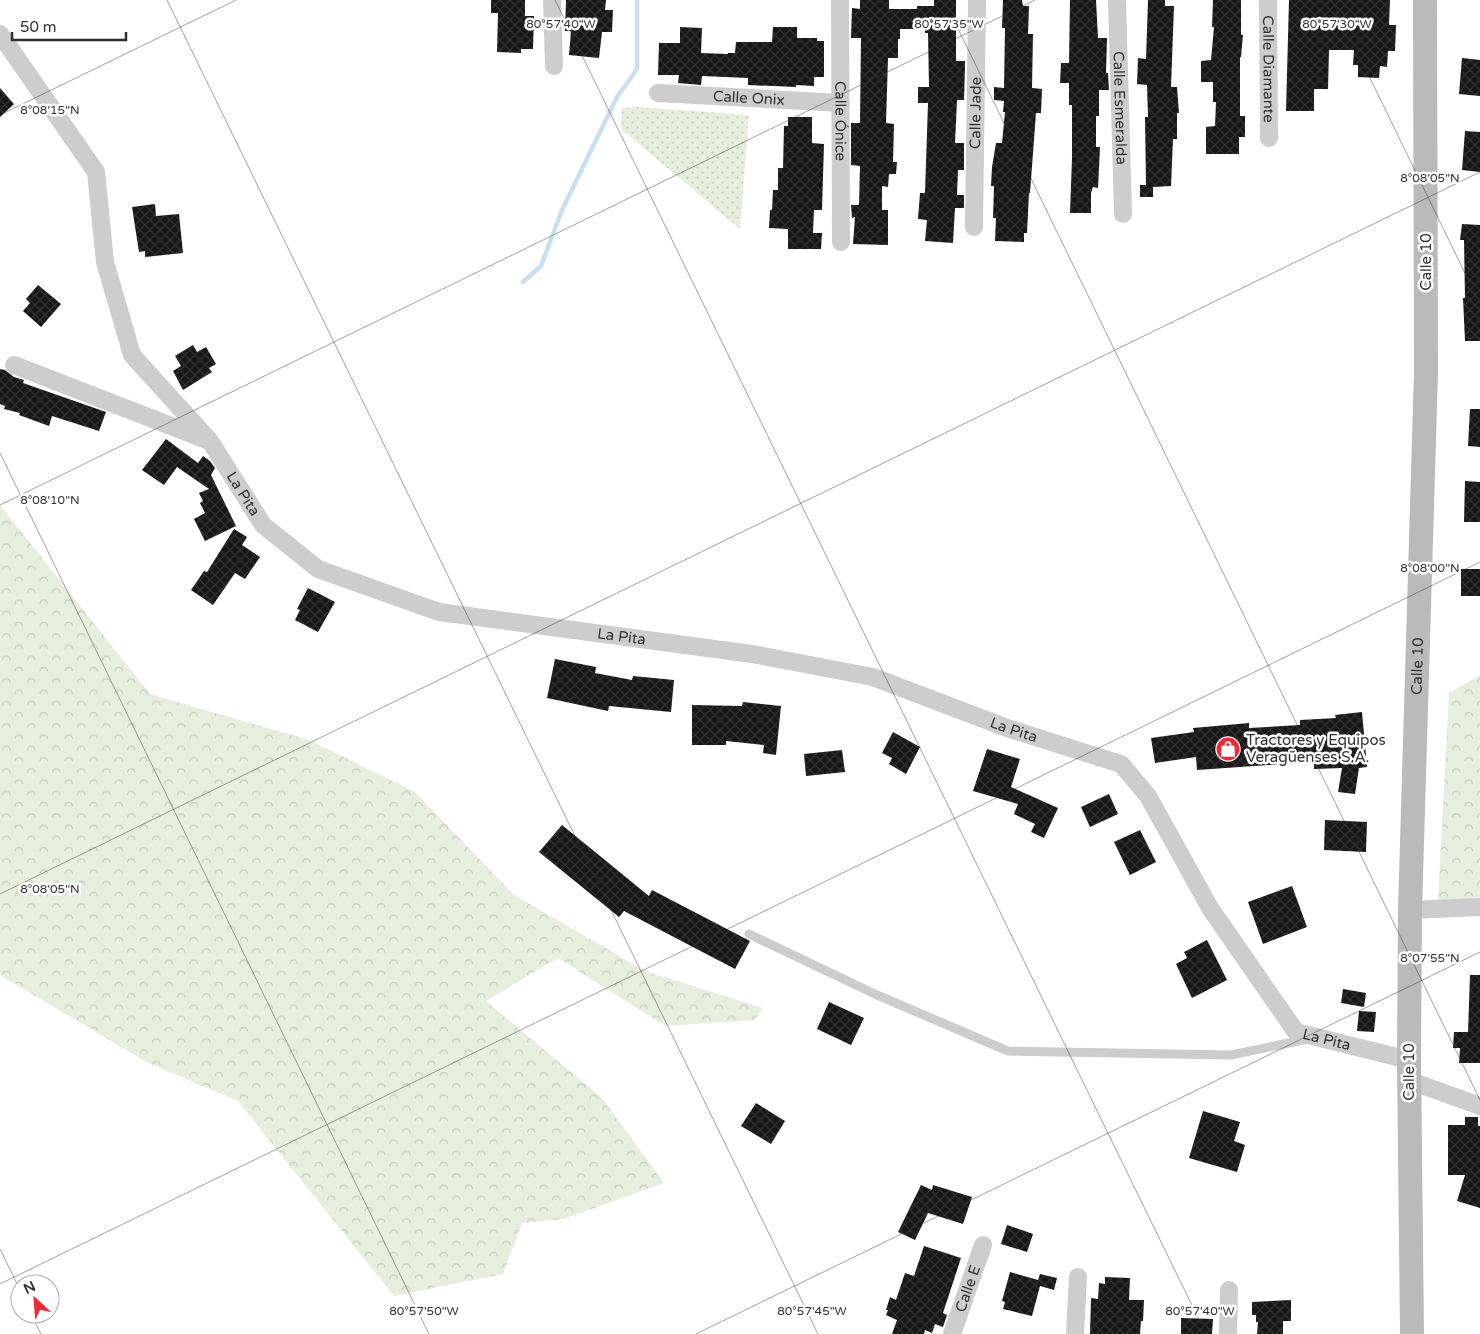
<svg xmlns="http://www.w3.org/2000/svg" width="1480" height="1334" viewBox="0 0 1480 1334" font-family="'Varela Round',sans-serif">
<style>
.forest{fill:url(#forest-crowns)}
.park{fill:url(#park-dots)}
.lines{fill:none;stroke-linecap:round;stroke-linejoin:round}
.stream{stroke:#c8e0ef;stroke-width:4.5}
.building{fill:url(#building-cross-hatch)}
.service{stroke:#cdcdcd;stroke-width:9}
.minor{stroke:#cdcdcd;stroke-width:18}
.secondary{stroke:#bababa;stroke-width:24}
.ticks{fill:none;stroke:#303030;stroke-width:1;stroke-opacity:0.45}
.labels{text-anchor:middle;stroke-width:5;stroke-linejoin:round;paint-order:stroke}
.street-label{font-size:15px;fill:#303030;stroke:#fff}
.poi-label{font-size:15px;fill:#303030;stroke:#fff;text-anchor:start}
.ticks-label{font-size:12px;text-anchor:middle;fill:#303030;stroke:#fff;stroke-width:5;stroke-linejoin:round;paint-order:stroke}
</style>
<defs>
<pattern id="forest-crowns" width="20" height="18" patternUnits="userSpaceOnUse" patternTransform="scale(1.25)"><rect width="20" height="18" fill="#e6eedd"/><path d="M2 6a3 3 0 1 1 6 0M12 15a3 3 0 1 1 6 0" fill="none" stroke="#c6ccbe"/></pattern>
<pattern id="park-dots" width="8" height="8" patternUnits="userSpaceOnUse" patternTransform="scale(1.25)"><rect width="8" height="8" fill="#e6eedd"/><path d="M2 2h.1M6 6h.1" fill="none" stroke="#c6ccbe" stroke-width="1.8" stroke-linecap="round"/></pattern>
<pattern id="building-cross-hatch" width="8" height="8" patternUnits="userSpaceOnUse" patternTransform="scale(1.25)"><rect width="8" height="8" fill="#171717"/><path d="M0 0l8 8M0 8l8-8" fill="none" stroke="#303030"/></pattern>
</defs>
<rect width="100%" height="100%" fill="#fff"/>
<!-- forest -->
<g class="forest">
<path d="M0,505L150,694L309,740L415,792L514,895L645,971L763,1008L755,1020L665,1026L558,958L486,1001L602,1098L664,1183L564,1219L522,1223L503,1274L394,1296L238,1101L148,1063L0,975Z"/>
<path d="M1480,675V900H1438L1449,693Z"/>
</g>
<!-- park -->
<path class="park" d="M638,107L749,115L740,229L621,129L622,108Z"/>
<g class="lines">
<!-- stream -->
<path class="stream" d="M523,282L541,266L562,210L617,97L637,69V0"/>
</g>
<!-- building -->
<g class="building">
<path d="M491,0H525V16H534L533,49H521V53L497,52L498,13H491Z"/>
<path d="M566,0H606L605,10H613L612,32H602L599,58L569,55L571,31H565Z"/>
<path d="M860,0H889V9H917V6H934V0H956V61H965V67L964,100H957L955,143H964V170H958L957,195H964V208H955L953,243L925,241L927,220L918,219L920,193H925L928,103H918V87H929L928,33H925V29H900V39H898V58H888L886,123L894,124L893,162H897L896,174H889L888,187L882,186V210H888V245L853,244L855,217L852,218L851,205H859L860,166L851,165V123H860L861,38H851L852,8L860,9Z"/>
<path d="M1003,0H1022L1023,6H1029L1028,34H1033L1032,88L1042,89L1041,113H1036L1030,193H1029L1027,233H1024V242L995,241L996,218H993L994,186H991L992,167L996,143H1002L1005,112H1003L1004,101L994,100V87L1004,88L1005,28H1002Z"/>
<path d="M1070,0H1096L1098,38H1107L1106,73H1108L1109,90H1099V116H1096V147H1100L1099,168L1098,188L1093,187L1091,193V213H1070L1072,158V105H1069V83H1060L1061,63H1069Z"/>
<path d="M1148,0H1165V6H1174L1171,87H1177L1179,113H1177V139H1173L1171,186L1153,187V197H1140V185H1146L1145,117H1148L1147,85L1137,84L1138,58L1146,59Z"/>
<path d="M1213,0H1241V35H1243L1241,57H1240V116H1245V137H1239V154H1206V127L1215,126L1216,102H1213V82H1201V61L1211,60L1214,27H1212Z"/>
<path d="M1289,0H1390L1389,25H1396L1395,51H1388L1387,67L1380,66L1379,78L1358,77V65H1353L1354,50H1329L1328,89H1314V111H1286Z"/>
<path d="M680,27L702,28L701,53L728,54V53H735L736,42H772L773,27H797V38H817V41H824V77H814V86L796,85V87L748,85V78L702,76L701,85L678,83L679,75H658L659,43H680Z"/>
<path d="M1462,58L1480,60V96L1459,94Z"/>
<path d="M0,88L14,104L0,117Z"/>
<path d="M788,117H812V143L824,144L822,210H814L813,233H822L821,249H788V229L769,228L770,210H772L773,190H778V168H783L784,126H788Z"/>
<path d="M1465,131L1480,132V172L1462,170Z"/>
<path d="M155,204L156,216L179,214L183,253L145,257V251L139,252L132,207Z"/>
<path d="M1462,224L1480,225V341H1465L1463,298H1465L1464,240H1460Z"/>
<path d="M38,285L61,304L41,327L23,311L30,303L26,299Z"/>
<path d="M193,345L197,352L206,347L216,364L209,368L212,372L183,390L173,371L181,366L175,356Z"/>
<path d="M0,369L5,370L14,377L24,380L23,383L106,412L99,431L52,416L49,426L19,415L20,413L4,409L5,406L0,404Z"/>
<path d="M1470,409H1480V447L1468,446Z"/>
<path d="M166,439L198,463L203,456L210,461L215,468L211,475L236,526L205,541L194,519L205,513L200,503L203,501L199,493L209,489L177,467L164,485L142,470Z"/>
<path d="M1465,481L1480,482V522H1464Z"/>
<path d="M234,529L247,537L242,545L260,557L245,579L235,573L213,605L191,590L204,571L207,572Z"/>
<rect x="1461" y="569" width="19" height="27"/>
<path d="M308,588L335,602L318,632L295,620L300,610L297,609Z"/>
<path d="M555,659L596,667L595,673L632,680L633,676L674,680L671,712L609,706L608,711L547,698Z"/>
<path d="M743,702L781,706L776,755L763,753L764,745L726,741V745H692V705L742,706Z"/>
<path d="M1362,712L1367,767L1359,768L1355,794L1338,792L1342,768L1314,769V762L1197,770L1196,757L1155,763L1151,738L1194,732L1193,728L1249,723V728L1300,725V720L1336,718L1335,715Z"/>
<path d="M893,732L920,747L906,774L889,764L892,758L882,753Z"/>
<path d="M987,749L1020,759L1011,787L1058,808L1044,838L1031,832L1035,824L1014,814L1018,804L973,791Z"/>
<path d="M842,750L845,772L806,776L804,754Z"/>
<path d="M1109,794L1118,814L1090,827L1081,807Z"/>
<path d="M1325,820L1367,822L1366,852L1324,850Z"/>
<path d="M562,825L649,896L652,890L750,941L735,969L624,911L619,917L539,852Z"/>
<path d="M1140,830L1156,862L1130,875L1114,842Z"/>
<path d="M1292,886L1307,927L1263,944L1248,902Z"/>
<path d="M1207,940L1227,980L1192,998L1176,964L1187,958L1184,952Z"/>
<path d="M1470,975H1480V1063H1459L1460,1048H1453L1454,1032H1468Z"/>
<path d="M1343,989L1366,993L1364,1007L1341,1003Z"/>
<path d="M829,1002L864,1018L851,1045L817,1029Z"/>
<path d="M1359,1011L1376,1012L1374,1032L1357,1031Z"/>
<path d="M756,1103L785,1121L771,1144L741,1126Z"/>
<path d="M1203,1111L1240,1122L1234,1141L1245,1145L1237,1172L1189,1158Z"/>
<path d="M1465,1117H1478V1126H1480V1208L1457,1201L1465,1175H1448V1125H1465Z"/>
<path d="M921,1185L932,1190L933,1185L972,1197L963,1224L928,1213L915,1240L898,1232Z"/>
<path d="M1007,1225L1033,1234L1027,1252L1001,1244Z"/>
<path d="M924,1246L961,1258L943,1313L947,1315L943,1327L935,1324L932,1333L925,1330L924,1334H892L897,1320L886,1315L888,1310H886L890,1297L896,1300L905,1273L914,1276Z"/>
<path d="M1010,1272L1038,1280L1040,1274L1057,1278L1054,1290L1040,1286L1032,1316L1003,1309L1005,1302L1002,1301Z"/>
<path d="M1105,1277L1130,1278L1129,1300H1144L1143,1321H1141L1140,1334H1090L1091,1298L1098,1299L1099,1283L1105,1284Z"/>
<path d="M1291,1300V1321H1283V1334H1257L1258,1322H1256V1315H1252V1302Z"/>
<path d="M1181,1318L1213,1319L1212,1334H1181Z"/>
</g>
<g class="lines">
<!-- service -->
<path class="service" d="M749,934L877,995L1008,1051L1231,1055L1308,1039"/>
<!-- minor -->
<g class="minor">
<path d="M552,0L554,66"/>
<path id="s1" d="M840,0L841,242"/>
<path id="s2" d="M1117,0L1123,214"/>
<path id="s3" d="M1268,0L1269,138"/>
<path id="s4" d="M0,34L96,172L105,262L132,355L210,441L263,525L318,569L439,612L752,654L873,677L1007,728L1121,764L1148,796L1210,908L1296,1032L1409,1060"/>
<path id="s5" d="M658,93L841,103"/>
<path id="s6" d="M974,227L977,0"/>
<path d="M14,365L207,440"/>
<path d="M1410,910L1480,907"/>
<path d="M1408,1080L1480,1106"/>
<path id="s7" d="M952,1334L983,1245"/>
<path d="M1075,1334L1078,1277"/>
<path d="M1228,1334L1229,1290"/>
</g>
<!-- secondary -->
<path class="secondary" id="s8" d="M1412,1334L1409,1060L1410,910L1426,372L1425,0"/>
</g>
<!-- ticks -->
<path class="ticks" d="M167,0L818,1334M555,0L1206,1334M944,0L1480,1100M1332,0L1480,304M0,115L236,0M0,453L429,1334M0,505L1035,0M0,894L1480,172M0,1249L20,1290M0,1284L1480,562M31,1314L41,1334M696,1334L1480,952"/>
<!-- icons -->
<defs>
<symbol id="shop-disc" viewBox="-11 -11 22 22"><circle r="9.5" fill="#f12837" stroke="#fff"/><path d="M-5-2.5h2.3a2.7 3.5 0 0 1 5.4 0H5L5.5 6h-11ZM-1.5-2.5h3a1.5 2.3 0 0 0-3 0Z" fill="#fff"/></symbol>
</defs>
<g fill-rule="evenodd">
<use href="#shop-disc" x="1214" y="735" width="28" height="28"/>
</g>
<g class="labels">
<!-- street labels -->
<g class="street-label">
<text dy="5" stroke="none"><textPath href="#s3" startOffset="69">Calle Diamante</textPath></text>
<text dy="5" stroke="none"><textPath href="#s5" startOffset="91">Calle Onix</textPath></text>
<text dy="5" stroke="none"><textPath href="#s2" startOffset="108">Calle Esmeralda</textPath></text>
<text dy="5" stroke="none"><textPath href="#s6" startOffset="114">Calle Jade</textPath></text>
<text dy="5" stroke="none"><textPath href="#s1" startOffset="121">Calle Ónice</textPath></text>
<text transform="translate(1426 262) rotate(-90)" y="5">Calle 10</text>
<text dy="5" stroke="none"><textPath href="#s4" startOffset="534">La Pita</textPath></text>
<text dy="5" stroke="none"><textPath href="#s4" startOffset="954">La Pita</textPath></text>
<text dy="5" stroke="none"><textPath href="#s8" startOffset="668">Calle 10</textPath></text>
<text dy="5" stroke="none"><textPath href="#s4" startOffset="1359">La Pita</textPath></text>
<text dy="5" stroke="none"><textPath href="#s4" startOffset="1824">La Pita</textPath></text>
<text transform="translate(1409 1072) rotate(-90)" y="5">Calle 10</text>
<text dy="5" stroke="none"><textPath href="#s7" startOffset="48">Calle E</textPath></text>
</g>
<!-- poi labels -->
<g class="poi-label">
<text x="1246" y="745">Tractores y Equipos<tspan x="1246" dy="17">Veragüenses S.A.</tspan></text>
</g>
</g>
<g class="ticks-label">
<text x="561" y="28">80°57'40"W</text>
<text x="949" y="28">80°57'35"W</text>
<text x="1337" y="28">80°57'30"W</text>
<text x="50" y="114">8°08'15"N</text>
<text x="1430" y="182">8°08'05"N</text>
<text x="50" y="504">8°08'10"N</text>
<text x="1430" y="572">8°08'00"N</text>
<text x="50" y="893">8°08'05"N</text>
<text x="1430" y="962">8°07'55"N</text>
<text x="424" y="1315">80°57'50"W</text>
<text x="812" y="1315">80°57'45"W</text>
<text x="1200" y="1315">80°57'40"W</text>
</g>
<!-- north arrow -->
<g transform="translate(35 1299) rotate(334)"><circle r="24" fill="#ffffff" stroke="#acacac"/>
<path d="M0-4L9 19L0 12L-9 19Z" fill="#f12837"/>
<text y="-8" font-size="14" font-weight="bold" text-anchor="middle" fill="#303030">N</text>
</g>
<!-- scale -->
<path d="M12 32v8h114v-8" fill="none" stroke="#303030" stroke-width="2.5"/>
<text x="20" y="32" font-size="15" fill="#303030" stroke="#ffffff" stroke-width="4" paint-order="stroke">50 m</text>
</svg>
